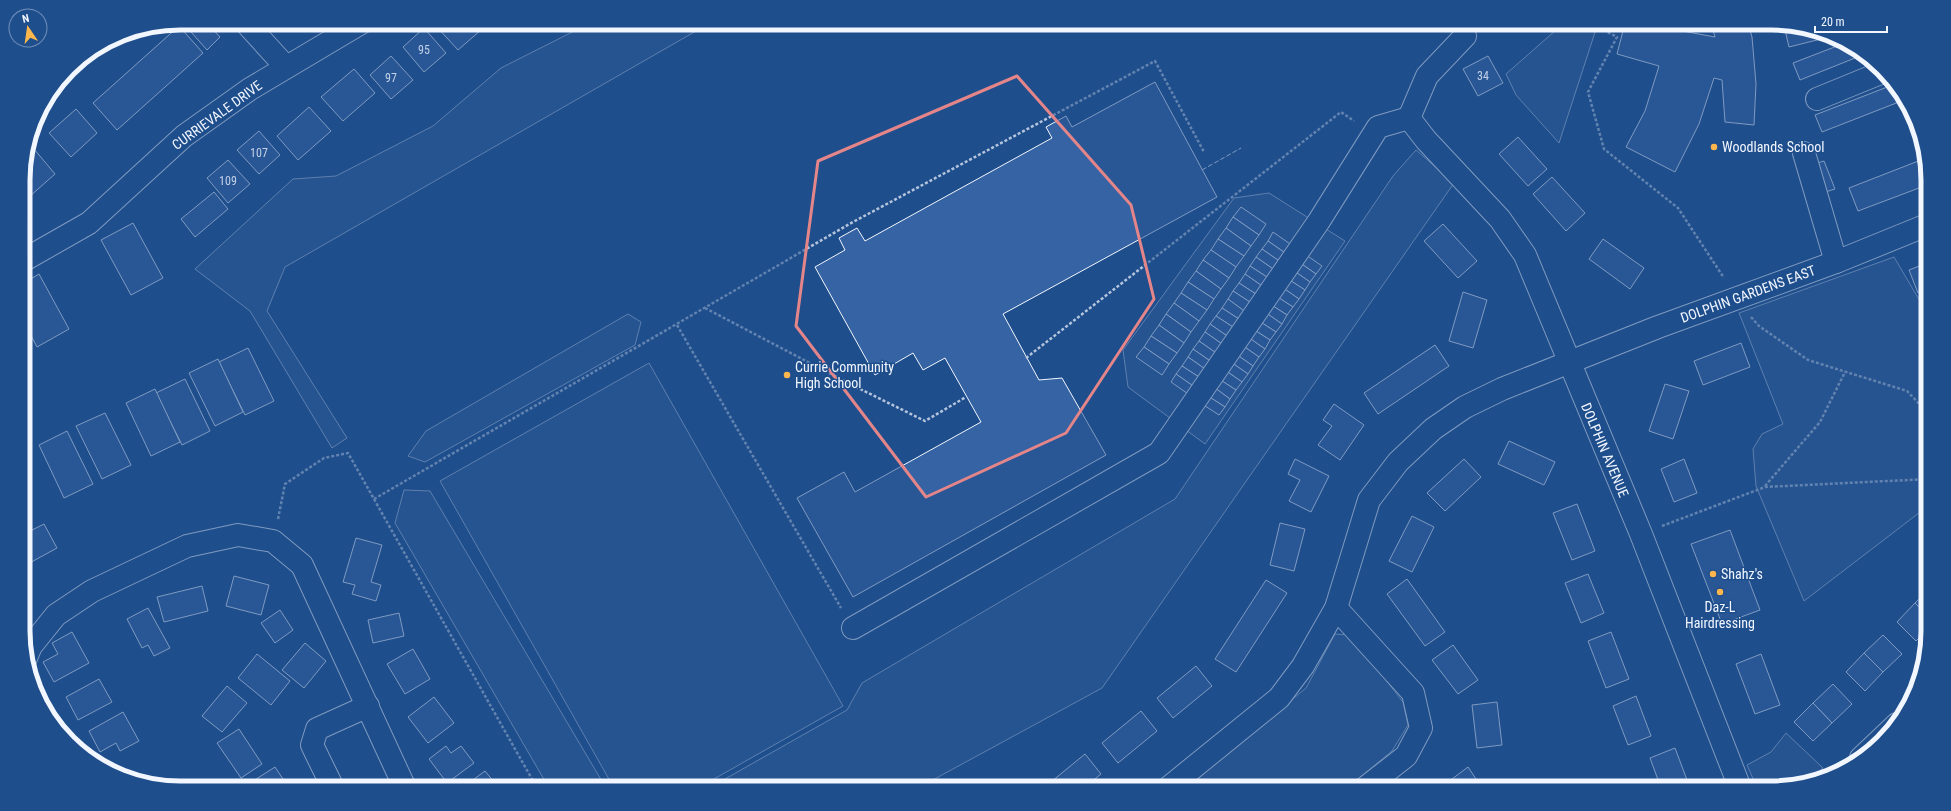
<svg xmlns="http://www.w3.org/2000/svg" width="1951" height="811" viewBox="0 0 1951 811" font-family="'Roboto Condensed',sans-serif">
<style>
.built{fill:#305b95;stroke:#a8bbd7}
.building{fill:#3563a3;stroke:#f2f6ff}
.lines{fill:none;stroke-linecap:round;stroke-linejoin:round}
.minor-casing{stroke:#f2f6ff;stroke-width:24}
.path{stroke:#b3c4dc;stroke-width:2.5;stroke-dasharray:3 2;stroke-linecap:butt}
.minor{stroke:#1f4e8c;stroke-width:22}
.fence{stroke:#f2f6ff;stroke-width:1;stroke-dasharray:5 2;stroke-linecap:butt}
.marked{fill:none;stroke:#e38589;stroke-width:3;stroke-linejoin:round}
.poi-dot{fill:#ffb74d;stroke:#1f4e8c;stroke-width:1.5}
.labels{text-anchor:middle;stroke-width:3;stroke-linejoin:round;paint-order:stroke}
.number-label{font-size:12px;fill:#c3d1e8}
.street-label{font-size:14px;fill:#f2f6ff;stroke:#1f4e8c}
.poi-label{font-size:14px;fill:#f2f6ff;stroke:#1f4e8c;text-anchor:start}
.rim{fill:none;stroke:#f2f6ff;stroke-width:5}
</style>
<rect width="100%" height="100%" fill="#1f4e8c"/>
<!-- built -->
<g class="built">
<path d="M590,23H710L285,267L267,311L347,438L332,448L250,311L195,269L293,179L336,176L433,126L501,68Z"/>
<path d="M1564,23H1598L1559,143L1516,95L1506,74Z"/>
<path d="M1416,150L1454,183L1102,688L918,788H709L847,710L862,683L1175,499L1393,176Z"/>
<path d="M1269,193L1345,241L1205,444L1128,387L1123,350L1234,198Z"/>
<path d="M1894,257L1927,313L1928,506L1804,601L1756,486L1753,449L1762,434L1783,424L1739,313Z"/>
<path d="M628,314L641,322L635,345L425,462L408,456L426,431Z"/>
<path d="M649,363L843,706L698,788H614L440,481Z"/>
<path d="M404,490L430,491L606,788H549L395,523Z"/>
<path d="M1335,634L1351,635L1403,702L1408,725L1392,751L1347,788H1185L1306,688Z"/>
<path d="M1786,733L1823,768L1807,782L1781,788H1757L1747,765L1771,752Z"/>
</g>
<!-- building -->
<g class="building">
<path d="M183,23H207L220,37L207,50Z"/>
<path d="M440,23H489L458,50L436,26Z"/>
<path d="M1625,23H1666V28L1715,37L1711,23H1748L1752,37L1756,84L1754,125L1725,122L1722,80L1714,78L1699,124L1675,172L1626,147L1645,111L1659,66L1617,54Z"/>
<path d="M179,26L203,53L117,130L93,103Z"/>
<path d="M424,28L446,53L424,72L403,47Z"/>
<path d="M1794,28L1831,35L1833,36L1789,47L1785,30Z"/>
<path d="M1845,43L1865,54L1800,80L1793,63Z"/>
<path d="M391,56L413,80L391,99L370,75Z"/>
<path d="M1488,56L1503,83L1478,96L1463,69Z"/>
<path d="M354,69L375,93L343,121L321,97Z"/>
<path d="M1155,82L1217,197L1003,314L1039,380L1062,378L1106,455L853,597L797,498L844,472L855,492L981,422L945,358L923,370L913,353L875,375L815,267L845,250L839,238L857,228L865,241L1052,138L1046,127L1066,116L1072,127Z"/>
<path d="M1895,84L1904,100L1822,132L1815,115Z"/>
<path d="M309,107L331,131L298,160L277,136Z"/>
<path d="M76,109L97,133L71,157L49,133Z"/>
<path d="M259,131L280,155L259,174L237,150Z"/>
<path d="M1518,137L1547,169L1528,186L1499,154Z"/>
<path d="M34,149L55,174L29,197L23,192V170L27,155Z"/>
<path d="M1926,158L1927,185L1858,211L1849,188Z"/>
<path d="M228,160L250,184L228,203L207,178Z"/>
<path d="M1824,161L1835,189L1822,193L1814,164Z"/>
<path d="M1552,177L1585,213L1566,231L1533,194Z"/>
<path d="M214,192L228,209L195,237L181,219Z"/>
<path d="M1241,207L1266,224L1259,235L1233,217Z"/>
<path d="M1233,217L1259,235L1251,246L1226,228Z"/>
<path d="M133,223L163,278L131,295L101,240Z"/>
<path d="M1443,224L1477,261L1458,278L1424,241Z"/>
<path d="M1226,228L1251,246L1244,256L1218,239Z"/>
<path d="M1273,232L1293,246L1288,255L1268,241Z"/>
<path d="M1218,239L1244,256L1236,267L1211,250Z"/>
<path d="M1603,239L1644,268L1630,289L1589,259Z"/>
<path d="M1268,241L1288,255L1282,263L1262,249Z"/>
<path d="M1262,249L1282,263L1276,271L1256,257Z"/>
<path d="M1211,250L1236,267L1229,278L1203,260Z"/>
<path d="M1302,252L1322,266L1316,274L1296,260Z"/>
<path d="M1256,257L1276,271L1270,279L1250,266Z"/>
<path d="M1203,260L1229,278L1221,289L1196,271Z"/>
<path d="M1296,260L1316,274L1310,282L1290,268Z"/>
<path d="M1927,263V290L1918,293L1909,270Z"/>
<path d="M1250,266L1270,279L1265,288L1245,274Z"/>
<path d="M1290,268L1310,282L1305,290L1285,277Z"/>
<path d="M1196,271L1221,289L1214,299L1188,282Z"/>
<path d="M39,274L69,329L37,347L24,322V283Z"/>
<path d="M1245,274L1265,288L1259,296L1239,283Z"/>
<path d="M1285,277L1305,290L1299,299L1279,285Z"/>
<path d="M1188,282L1214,299L1207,310L1181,293Z"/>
<path d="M1239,283L1259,296L1253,304L1233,291Z"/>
<path d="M1279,285L1299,299L1293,307L1273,294Z"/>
<path d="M1233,291L1253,304L1247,313L1228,299Z"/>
<path d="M1463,292L1487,300L1473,348L1449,341Z"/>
<path d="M1181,293L1207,310L1199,321L1174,303Z"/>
<path d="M1273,294L1293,307L1287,315L1267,302Z"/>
<path d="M1228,299L1247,313L1242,321L1222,308Z"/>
<path d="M1267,302L1287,315L1282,324L1262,310Z"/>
<path d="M1174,303L1199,321L1191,332L1166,314Z"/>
<path d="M1222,308L1242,321L1236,329L1216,316Z"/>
<path d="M1262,310L1282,324L1276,332L1256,319Z"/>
<path d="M1166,314L1191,332L1184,343L1159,325Z"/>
<path d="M1216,316L1236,329L1230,338L1210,324Z"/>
<path d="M1256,319L1276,332L1270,340L1250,327Z"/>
<path d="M1210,324L1230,338L1225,346L1205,332Z"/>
<path d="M1159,325L1184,343L1177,353L1151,336Z"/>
<path d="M1250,327L1270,340L1265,349L1245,335Z"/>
<path d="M1205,332L1225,346L1219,355L1199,341Z"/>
<path d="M1245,335L1265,349L1259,357L1239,343Z"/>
<path d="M1151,336L1177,353L1169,364L1144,347Z"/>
<path d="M1199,341L1219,355L1213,363L1193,349Z"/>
<path d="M1239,343L1259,357L1253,366L1233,352Z"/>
<path d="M1741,343L1750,367L1703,385L1694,361Z"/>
<path d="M1435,345L1449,366L1378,414L1364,393Z"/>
<path d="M1144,347L1169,364L1162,375L1136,357Z"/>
<path d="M248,348L274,401L245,415L219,362Z"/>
<path d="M1193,349L1213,363L1208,371L1188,357Z"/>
<path d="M1233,352L1253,366L1248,374L1228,360Z"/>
<path d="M1188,357L1208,371L1202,379L1182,366Z"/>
<path d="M218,359L243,412L215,426L189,373Z"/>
<path d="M1228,360L1248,374L1242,382L1222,368Z"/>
<path d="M1182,366L1202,379L1196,388L1176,374Z"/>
<path d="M1222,368L1242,382L1236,390L1216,377Z"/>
<path d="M1176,374L1196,388L1191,396L1171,382Z"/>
<path d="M1216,377L1236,390L1230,399L1211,385Z"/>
<path d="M185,379L210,431L182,445L156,393Z"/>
<path d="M1665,384L1689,391L1673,439L1649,431Z"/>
<path d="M1211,385L1230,399L1225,407L1205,394Z"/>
<path d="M155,389L180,442L151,456L126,403Z"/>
<path d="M1205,394L1225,407L1219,415L1199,402Z"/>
<path d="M1334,404L1364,425L1340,460L1318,445L1332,426L1323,420Z"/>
<path d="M105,413L131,465L102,479L76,426Z"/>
<path d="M67,431L93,484L64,498L39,445Z"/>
<path d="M1509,441L1555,462L1544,485L1498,464Z"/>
<path d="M1295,459L1329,476L1311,512L1289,501L1300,480L1288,474Z"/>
<path d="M1464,459L1481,477L1445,511L1427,493Z"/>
<path d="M1684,459L1697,493L1674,502L1661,469Z"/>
<path d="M1577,504L1595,551L1572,560L1553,513Z"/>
<path d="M1412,516L1434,527L1412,572L1389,561Z"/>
<path d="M1280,523L1305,529L1294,571L1270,565Z"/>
<path d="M44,524L57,548L24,566V534Z"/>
<path d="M1730,530L1760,610L1722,624L1691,544Z"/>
<path d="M356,538L382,545L371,582L381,585L376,601L352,594L355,585L343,582Z"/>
<path d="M1588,574L1604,613L1581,623L1565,583Z"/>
<path d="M234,576L269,585L261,615L226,606Z"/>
<path d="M1407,579L1445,632L1425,646L1387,594Z"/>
<path d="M1266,580L1287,593L1236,672L1215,659Z"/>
<path d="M202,586L208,611L164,622L157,597Z"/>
<path d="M1928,590V616L1915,603Z"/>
<path d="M1915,603L1928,616V629L1916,641L1897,622Z"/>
<path d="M148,608L170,648L154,656L148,645L142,648L127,619Z"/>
<path d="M280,610L293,630L275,643L261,623Z"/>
<path d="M399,613L404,636L373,643L368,620Z"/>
<path d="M72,632L89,663L54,682L43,662L58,654L52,643Z"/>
<path d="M1611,632L1629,679L1606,688L1588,641Z"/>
<path d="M1883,635L1902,654L1883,672L1864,653Z"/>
<path d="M305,643L326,661L304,688L282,670Z"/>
<path d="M1453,645L1478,680L1458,694L1432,660Z"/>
<path d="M413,649L430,679L405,694L387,664Z"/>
<path d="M1864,653L1883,672L1865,691L1846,672Z"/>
<path d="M257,654L290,681L271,705L238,678Z"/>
<path d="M1761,654L1780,705L1755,714L1736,664Z"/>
<path d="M1196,666L1212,686L1173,718L1157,698Z"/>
<path d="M99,679L112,702L78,720L66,697Z"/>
<path d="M1833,684L1852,704L1832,723L1813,703Z"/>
<path d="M227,686L247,703L222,732L202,716Z"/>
<path d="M1636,696L1651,736L1628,745L1613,706Z"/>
<path d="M434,697L454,723L428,743L408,717Z"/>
<path d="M1497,702L1502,745L1477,748L1472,705Z"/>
<path d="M1813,703L1832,723L1813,741L1794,722Z"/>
<path d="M1141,711L1157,731L1118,763L1102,743Z"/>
<path d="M123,712L139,741L120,751L116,743L100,752L89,731Z"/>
<path d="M239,729L262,764L241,778L217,743Z"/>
<path d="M446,746L451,753L461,746L474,763L447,783L429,759Z"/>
<path d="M1675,748L1690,788H1661L1650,758Z"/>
<path d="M1085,754L1101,774L1084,788H1048L1046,786Z"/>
<path d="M275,767L289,788H254L250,783Z"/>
<path d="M1468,767L1482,788H1440Z"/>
<path d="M485,771L499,788H462Z"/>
</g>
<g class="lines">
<defs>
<g id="minor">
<path d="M246,23L286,67"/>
<path d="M1817,99L1883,72"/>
<path d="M1409,118L1426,140L1500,219L1525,255L1641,534L1740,788"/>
<path d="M1409,118L1427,76L1465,36"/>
<path d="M1804,153L1836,262"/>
<path d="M24,260L89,223L184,136L250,89L361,23"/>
<path d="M1336,608L1413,693L1421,728L1406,756L1365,788"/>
<path d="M853,628L1159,453L1319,221L1378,127L1409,118"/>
<path d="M26,658L31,646L56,615L92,591L187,546L238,535L273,541L302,565L405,788"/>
<path d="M1861,758L1897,724"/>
<path d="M333,788L312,745L317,729L368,706"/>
<path d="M1168,788L1279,698L1303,666L1336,608L1369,500L1398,462L1433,429L1465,407L1502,389L1658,327L1836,262L1927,225"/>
</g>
</defs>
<!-- minor casing -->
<use href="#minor" class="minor-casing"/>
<!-- path -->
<g class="path">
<path d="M1590,23L1617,37L1588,92L1604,149L1678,208L1724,278"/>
<path d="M705,308L846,382L925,421L966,397"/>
<path d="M1751,317L1759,326L1808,360L1907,391L1927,412"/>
<path d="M677,325L841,608"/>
<path d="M1026,358L1341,112L1354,121"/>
<path d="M1765,486L1820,422L1845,372"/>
<path d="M374,499L853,222L1155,61L1204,152"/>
<path d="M278,519L285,484L324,458L348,453L537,788"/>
<path d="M1662,526L1765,487L1928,479"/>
</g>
<!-- minor -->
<use href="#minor" class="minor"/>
<!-- fence -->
<path class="fence" d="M1202,170L1241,148"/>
</g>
<!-- marked area -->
<path d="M0 0H1951V811H0ZM1017,76L1131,205L1154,299L1066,433L926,497L796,326L818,161Z" fill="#1f4e8c" fill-opacity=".55" fill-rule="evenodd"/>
<path class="marked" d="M1017,76L1131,205L1154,299L1066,433L926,497L796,326L818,161Z"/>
<!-- markers -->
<g class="poi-dot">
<circle cx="1714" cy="147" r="4"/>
<circle cx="787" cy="375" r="4"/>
<circle cx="1713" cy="574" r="4"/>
<circle cx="1720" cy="592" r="4"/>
</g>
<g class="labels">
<!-- number labels -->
<g class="number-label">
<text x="424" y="54">95</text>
<text x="1483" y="80">34</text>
<text x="391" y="82">97</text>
<text x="259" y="157">107</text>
<text x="228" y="185">109</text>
</g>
<!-- street labels -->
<g class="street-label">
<text transform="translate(217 115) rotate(-36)" y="5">CURRIEVALE DRIVE</text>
<text transform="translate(1748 294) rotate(-20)" y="5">DOLPHIN GARDENS EAST</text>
<text transform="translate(1605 450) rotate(67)" y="5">DOLPHIN AVENUE</text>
</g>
<!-- poi labels -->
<g class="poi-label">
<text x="1722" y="152">Woodlands School</text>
<text x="795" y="372">Currie Community<tspan x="795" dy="16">High School</tspan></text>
<text x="1721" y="579">Shahz's</text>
<text x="1720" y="612" text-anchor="middle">Daz-L<tspan x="1720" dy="16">Hairdressing</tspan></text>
</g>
</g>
<!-- crop -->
<path d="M0 0H1951V811H0ZM180 30H1771A150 150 0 0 1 1921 180V631A150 150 0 0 1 1771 781H180A150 150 0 0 1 30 631V180A150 150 0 0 1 180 30Z" fill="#1f4e8c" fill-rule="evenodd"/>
<path class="rim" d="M180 30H1771A150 150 0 0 1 1921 180V631A150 150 0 0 1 1771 781H180A150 150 0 0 1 30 631V180A150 150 0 0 1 180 30Z"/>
<!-- north arrow -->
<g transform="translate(28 28) rotate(347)"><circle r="19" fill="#1f4e8c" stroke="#7391ba"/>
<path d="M0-3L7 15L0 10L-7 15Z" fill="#ffb74d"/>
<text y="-6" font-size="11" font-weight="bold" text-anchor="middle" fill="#f2f6ff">N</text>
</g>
<!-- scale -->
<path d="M1815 26v6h72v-6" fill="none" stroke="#f2f6ff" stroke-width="2"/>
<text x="1821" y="26" font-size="12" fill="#f2f6ff" stroke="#1f4e8c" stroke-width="3" paint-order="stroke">20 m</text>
</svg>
